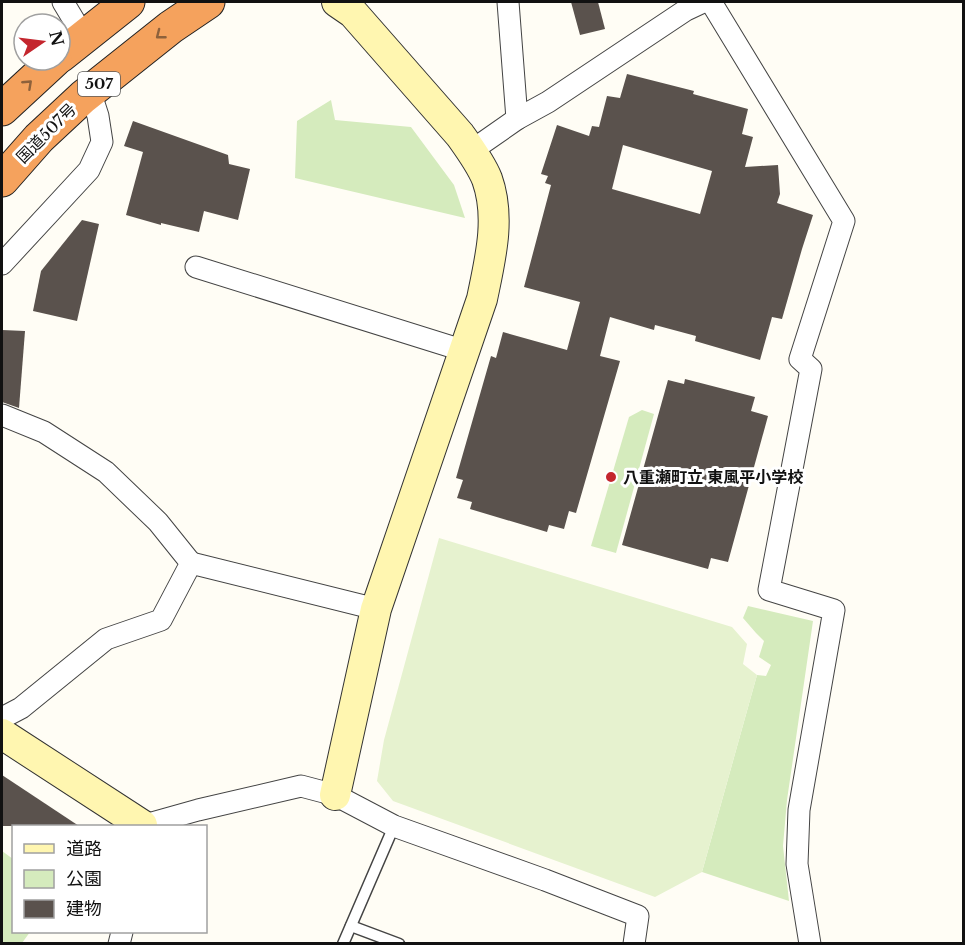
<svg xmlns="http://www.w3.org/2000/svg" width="965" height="945" viewBox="0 0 965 945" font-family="'Libre Baskerville','Noto Sans JP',serif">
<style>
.green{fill:#d5ebbd}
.pitch{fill:#e6f2cf}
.building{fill:#5a524d;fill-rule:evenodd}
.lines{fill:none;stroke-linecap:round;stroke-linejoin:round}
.lane-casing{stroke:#444;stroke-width:13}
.street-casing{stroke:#444;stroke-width:23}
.secondary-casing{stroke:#333;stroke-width:32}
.highway-casing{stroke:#222;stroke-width:35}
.lane{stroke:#fff;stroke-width:10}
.street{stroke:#fff;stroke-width:21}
.secondary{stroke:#fff6b0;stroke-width:30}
.highway{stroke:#f5a25d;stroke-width:33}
.oneway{stroke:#8e613b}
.poi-dot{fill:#c4262e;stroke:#fff;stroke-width:2}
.labels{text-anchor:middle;stroke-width:6;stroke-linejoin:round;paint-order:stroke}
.shield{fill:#fff;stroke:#585858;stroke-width:1.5}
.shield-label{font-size:15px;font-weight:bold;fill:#111}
.street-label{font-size:16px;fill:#111;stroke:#fff}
.poi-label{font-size:16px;font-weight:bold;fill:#111;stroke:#fff;text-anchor:start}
</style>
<rect width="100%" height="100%" fill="#fffdf5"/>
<!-- green -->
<g class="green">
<path d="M331,100L335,120L411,127L454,185L465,218L295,178L297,121Z"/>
<path d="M642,410L654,414L616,553L591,546L629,417Z"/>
<path d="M748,606L813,621L787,800L783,846L789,901L702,872L757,675L766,676L771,665L759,657L764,641L756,633L743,618Z"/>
<path d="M2,851L13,859L14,932H30L22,943H2Z"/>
</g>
<!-- pitch -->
<path class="pitch" d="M439,538L732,627L747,644L743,664L757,675L702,872L655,897L393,801L377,781L384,740Z"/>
<!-- building -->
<g class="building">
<path d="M571,2H598L605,29L580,35Z"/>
<path d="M627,74L694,91L693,94L748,109L742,134L753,137L745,167L778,165L780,194L777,203L813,215L802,249L782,319L772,317L760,360L695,341L696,336L655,325L654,330L610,317L600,356L620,361L576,513L569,511L564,529L549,525L547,532L470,509L472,502L457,498L463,480L456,478L491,356L496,358L503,332L567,350L580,302L524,287L551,185L545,183L548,176L541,174L557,125L589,136L592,126L599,127L607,96L620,98ZM623,145L712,171L700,214L612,189Z"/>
<path d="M133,121L228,155L229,164L250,169L238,220L204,211L199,232L161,223V225L126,215L143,152L124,146Z"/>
<path d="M82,220L99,224L77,321L33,311L41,271Z"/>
<path d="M2,330L25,331L19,408L2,402Z"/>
<path d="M685,379L755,397L751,411L768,416L728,562L711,558L708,569L622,545L668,380L684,384Z"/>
<path d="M2,775L79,826H2Z"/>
</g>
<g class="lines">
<defs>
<g id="lane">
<path d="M351,926L399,944"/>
<path d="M343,944L394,826"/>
</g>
<g id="street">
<path d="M63,2L84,37"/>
<path d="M508,2L517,119"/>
<path d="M711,2L844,221L800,359L811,369L769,590L834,610L799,810L797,864L810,944"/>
<path d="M471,151L517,119L548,102L686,10L703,2"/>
<path d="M2,264L89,170L102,142L98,116L90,91"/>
<path d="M196,267L465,351"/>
<path d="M2,415L44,432L106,472L158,522L191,563L161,620L106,639L21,708L2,718"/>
<path d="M191,563L376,609"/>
<path d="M141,826L198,810L301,786L335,795L394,826L545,880L638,916L634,944"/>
<path d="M119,944L122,932"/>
</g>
<g id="secondary">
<path d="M2,734L142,825"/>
<path d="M335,795L376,609L482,299C490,260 501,218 487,179C481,164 470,149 460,135L353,13L337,2"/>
</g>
<g id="highway">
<path d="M60,56L128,2"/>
<path d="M2,109L55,60"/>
<path d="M2,180L39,138L83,97L171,27L208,2"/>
</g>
</defs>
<!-- lane casing -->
<use href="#lane" class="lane-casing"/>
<!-- street casing -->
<use href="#street" class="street-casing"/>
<!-- secondary casing -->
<use href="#secondary" class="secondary-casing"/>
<!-- highway casing -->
<use href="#highway" class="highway-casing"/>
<!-- lane -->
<use href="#lane" class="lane"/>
<!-- street -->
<use href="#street" class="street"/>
<!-- secondary -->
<use href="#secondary" class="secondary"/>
<!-- highway -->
<use href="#highway" class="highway"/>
</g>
<!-- one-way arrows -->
<defs><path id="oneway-chevron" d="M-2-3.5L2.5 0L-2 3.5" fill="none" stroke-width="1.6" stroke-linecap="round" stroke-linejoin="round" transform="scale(1.5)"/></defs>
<g class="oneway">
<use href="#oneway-chevron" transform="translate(160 35) rotate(142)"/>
<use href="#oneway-chevron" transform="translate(28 84) rotate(-43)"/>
</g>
<!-- markers -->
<circle class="poi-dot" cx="611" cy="477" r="6"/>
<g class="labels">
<!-- shield labels -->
<rect class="shield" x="78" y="72" width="42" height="24" rx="4.5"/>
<g class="shield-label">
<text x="99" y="89">507</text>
</g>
<!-- street labels -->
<g class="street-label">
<text transform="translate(46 133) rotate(-45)" y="6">国道507号</text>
</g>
<!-- poi labels -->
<g class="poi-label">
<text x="623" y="483">八重瀬町立 東風平小学校</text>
</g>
</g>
<!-- border -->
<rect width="965" height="945" fill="none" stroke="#111111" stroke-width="6"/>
<!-- legend -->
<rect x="12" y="825" width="195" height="108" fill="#ffffff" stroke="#a0a0a0" stroke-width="1.5"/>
<rect x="24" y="844" width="30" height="9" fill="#fff6b0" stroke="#a0a0a0" stroke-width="1.5"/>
<text x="66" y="855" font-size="18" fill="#111111">道路</text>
<rect x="24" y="870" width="30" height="18" fill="#d5ebbd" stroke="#a0a0a0" stroke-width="1.5"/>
<text x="66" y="885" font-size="18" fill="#111111">公園</text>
<rect x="24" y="900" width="30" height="18" fill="#5a524d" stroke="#a0a0a0" stroke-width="1.5"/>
<text x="66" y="915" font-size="18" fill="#111111">建物</text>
<!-- north arrow -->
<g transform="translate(42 42) rotate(76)"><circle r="28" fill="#ffffff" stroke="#a0a0a0" stroke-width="1.5"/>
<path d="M0-4.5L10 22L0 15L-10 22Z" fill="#c4262e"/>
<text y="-9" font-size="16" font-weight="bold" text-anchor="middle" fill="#111111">N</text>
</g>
</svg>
